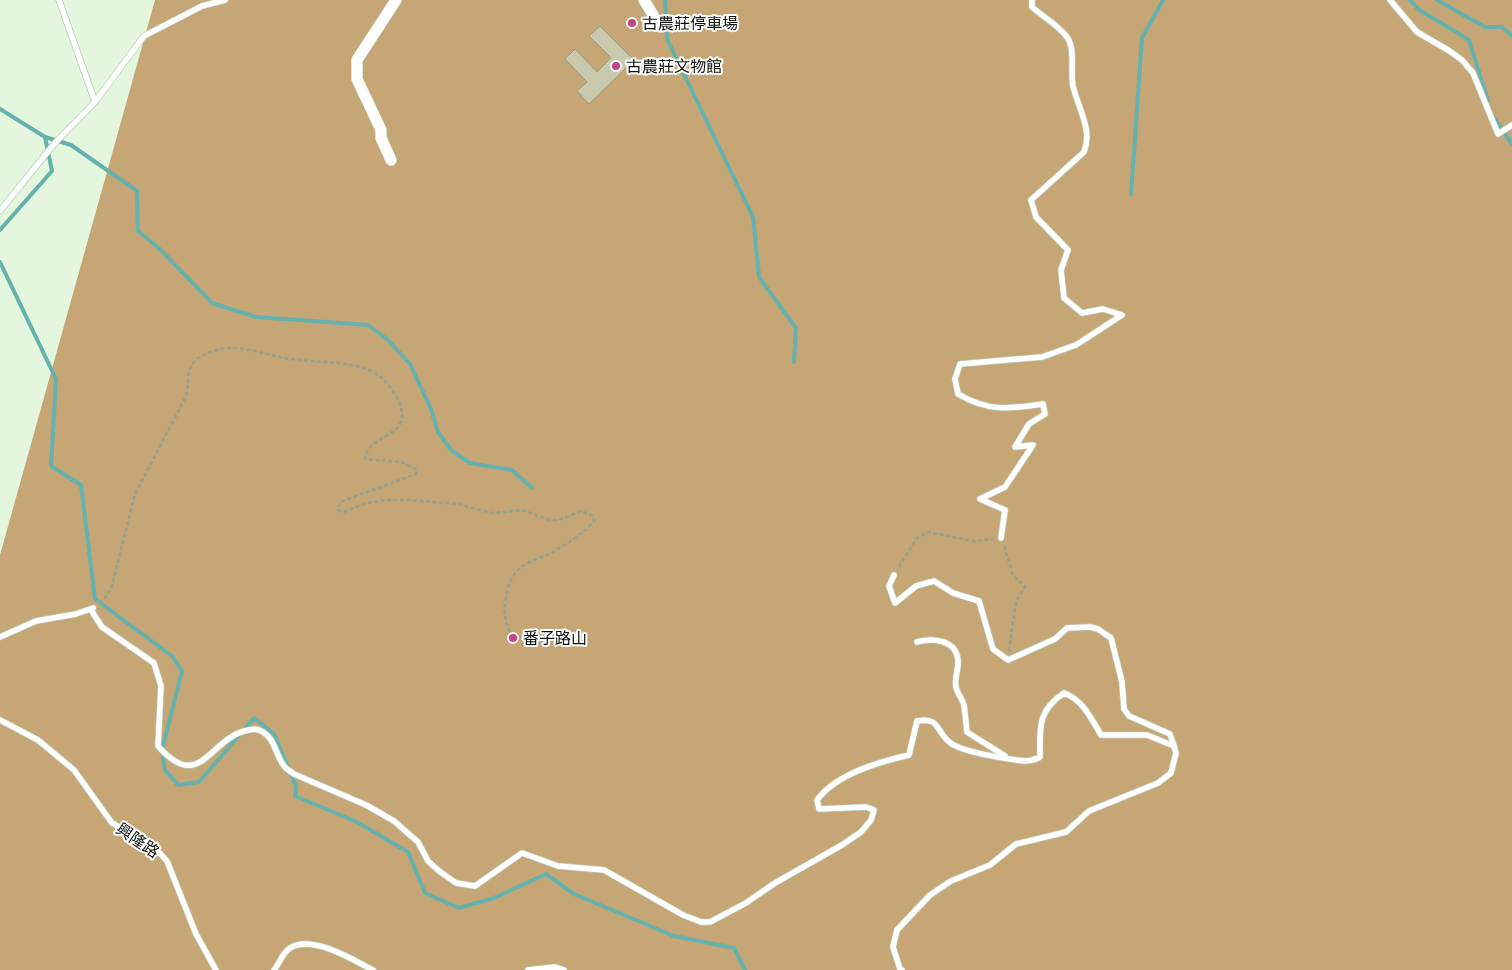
<svg xmlns="http://www.w3.org/2000/svg" width="1512" height="970" viewBox="0 0 1512 970" font-family="'DejaVu Sans','Noto Sans TC',sans-serif">
<style>
.forest{fill:#c5a674}
.lines{fill:none;stroke-linecap:round;stroke-linejoin:round}
.stream{stroke:#65b1ae;stroke-width:4}
.building{fill:#c9c9ad;stroke:#9a9a80}
.lane-casing{stroke:#bacab2;stroke-width:7}
.street-casing{stroke:#bacab2;stroke-width:12}
.path{stroke:#95a290;stroke-width:2.5;stroke-dasharray:4 2.5;stroke-linecap:butt}
.lane{stroke:#fff;stroke-width:5.5}
.street{stroke:#fff;stroke-width:11}
.poi-dot{fill:#c94384;stroke:#fff;stroke-width:2}
.labels{text-anchor:middle;stroke-width:4;stroke-linejoin:round;paint-order:stroke}
.poi-label{font-size:16px;fill:#0b1109;stroke:#fff;text-anchor:start}
.street-label{font-size:16px;fill:#0b1109;stroke:#fff}
</style>
<rect width="100%" height="100%" fill="#e5f6de"/>
<!-- forest -->
<path class="forest" d="M155,0H1512V970H0V555Z"/>
<g class="lines">
<!-- stream -->
<g class="stream">
<path d="M665,0L667,39L753,217L759,277L796,328L794,362"/>
<path d="M1410,0L1418,9L1469,40L1488,101"/>
<path d="M1437,0L1485,27H1502L1512,36"/>
<path d="M0,109L45,137L52,171L0,230"/>
<path d="M1492,115L1512,144"/>
<path d="M45,137L71,145L137,191L138,231L161,250L212,303L256,317L368,325L388,340L410,364L431,409L438,432L451,450L470,463L512,470L532,488"/>
<path d="M1131,194L1142,38L1163,0"/>
<path d="M0,262L56,379L51,466L81,485L95,599L172,656L182,671L162,750L165,770L178,785L199,782L254,718L274,734L296,786L295,796L357,822L408,852L425,893L459,908L494,898L546,874L574,894L674,936L734,948L745,970"/>
</g>
</g>
<!-- building -->
<path class="building" d="M600,26L634,60L589,104L577,91L587,82L565,59L575,49L597,72L611,58L589,36Z"/>
<g class="lines">
<defs>
<g id="lane">
<path d="M59,0L95,102"/>
<path d="M1390,0L1417,32L1448,50L1462,60L1473,73L1498,134L1512,125"/>
<path d="M0,211L54,144L95,102L144,36L202,6L225,0"/>
<path d="M1001,538L1005,510L980,499L1005,487L1033,445L1015,447L1029,424L1045,414L1043,404C1010,409 988,412 958,394L955,379L960,364L1042,357L1076,345L1122,315L1103,309L1082,313L1064,298L1061,270L1068,250L1036,217L1031,200L1084,152C1093,130 1078,108 1073,86C1070,71 1076,50 1067,37C1058,25 1042,16 1032,7V0"/>
<path d="M894,575L889,586L895,603L916,586L934,581L953,593L979,601L993,649L1008,660L1055,639L1067,628L1090,627L1098,629L1111,638L1122,682L1124,709L1129,716L1170,734L1174,746"/>
<path d="M91,610L102,627L154,663L161,686L158,746C199,793 209,741 244,731C249,730 254,728 259,730C277,738 274,755 285,767C287,770 292,772 294,774L366,805L394,821L418,842L428,861L439,871L456,883L475,886L522,853L558,866L604,870L683,915L701,922H710L746,903L775,883L842,845L861,832L871,820L874,810L866,807L819,809L817,800C836,774 879,762 909,755L917,721C941,716 936,734 952,744C967,753 1007,759 1025,761C1030,761 1036,759 1040,757C1040,728 1037,711 1064,693C1083,700 1091,718 1101,735H1147L1174,746L1176,753L1171,773L1158,783L1089,811L1066,832L1016,844L990,865L951,881L930,895L897,930L893,947L900,969L902,970"/>
<path d="M0,637L36,621L76,614L93,608"/>
<path d="M917,642C932,638 956,639 958,660C959,669 954,677 956,687C957,693 962,698 964,705C965,713 966,723 967,732L1005,756"/>
<path d="M0,720L38,740L74,770L112,823L155,848L167,861L196,934L216,970"/>
<path d="M274,970C280,963 282,953 290,948C312,934 353,960 373,970"/>
<path d="M528,970L555,967L564,970"/>
</g>
<g id="street">
<path d="M644,0L659,25"/>
<path d="M391,160L381,138V130L357,79V60L396,0"/>
</g>
</defs>
<!-- lane casing -->
<use href="#lane" class="lane-casing"/>
<!-- street casing -->
<use href="#street" class="street-casing"/>
<!-- path -->
<g class="path">
<path d="M1004,546L1013,575L1025,587L1016,602L1009,651"/>
<path d="M899,567L916,539L928,532L973,541L994,539"/>
<path d="M99,603L105,598L112,586L135,494L181,406C183,402 186,397 187,392C189,382 186,368 196,360C204,353 220,348 231,348C250,348 271,356 291,359C316,363 349,360 373,372C387,380 403,400 402,418C400,437 366,438 365,459L402,462L417,470L416,474L340,502L338,510L344,512L366,503L387,500H409L458,504L492,513L522,510L550,520H559L581,511L593,516L594,521C587,531 563,547 551,553C539,559 521,563 514,575C509,581 508,589 506,597C503,613 505,623 513,638"/>
</g>
<!-- lane -->
<use href="#lane" class="lane"/>
<!-- street -->
<use href="#street" class="street"/>
</g>
<!-- markers -->
<g class="poi-dot">
<circle cx="632" cy="23" r="5"/>
<circle cx="616" cy="66" r="5"/>
<circle cx="513" cy="638" r="5"/>
</g>
<g class="labels">
<!-- poi labels -->
<g class="poi-label">
<text x="642" y="29">古農莊停車場</text>
<text x="626" y="72">古農莊文物館</text>
<text x="523" y="644">番子路山</text>
</g>
<!-- street labels -->
<g class="street-label">
<text transform="translate(138 840) rotate(34)" y="6">興隆路</text>
</g>
</g>
</svg>
